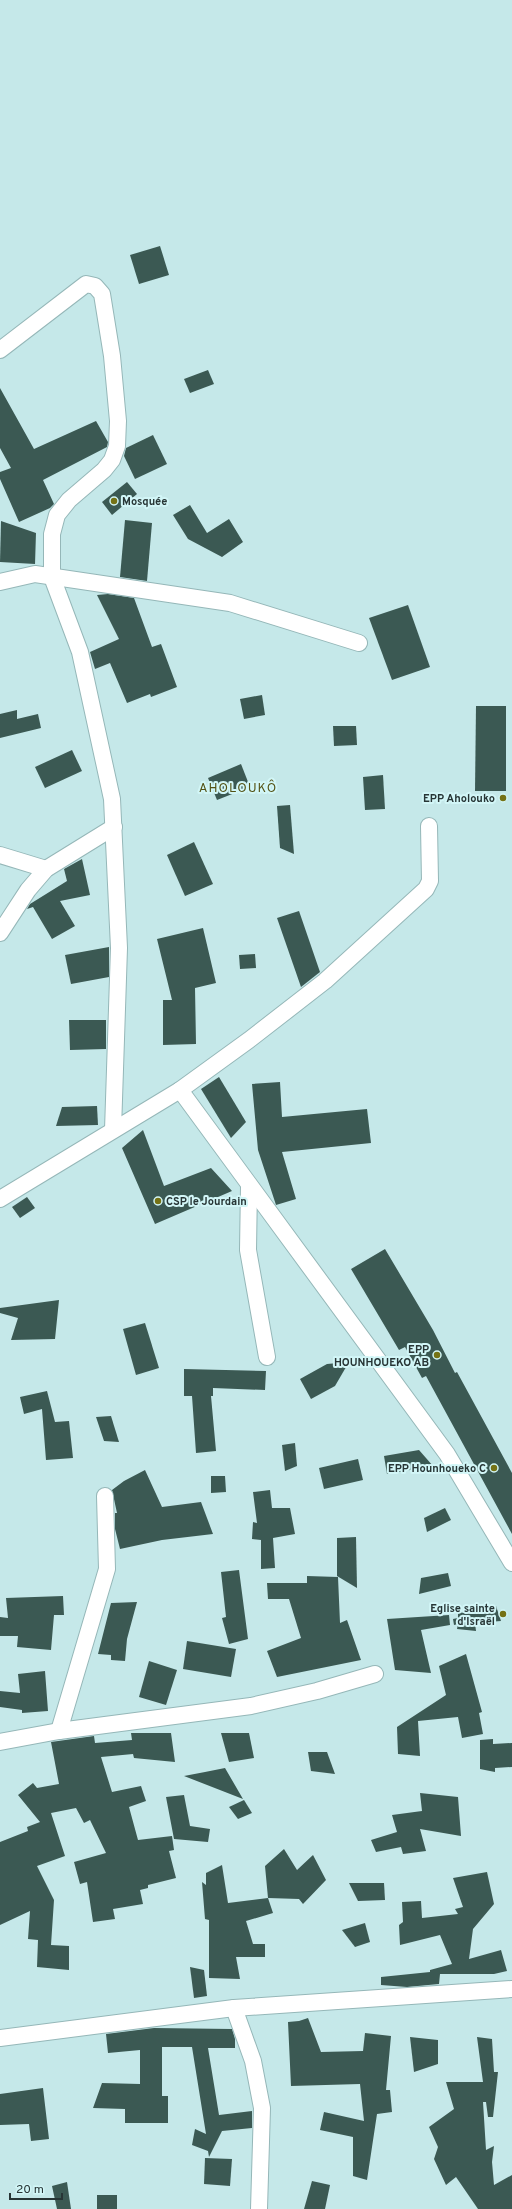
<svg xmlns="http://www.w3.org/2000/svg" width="512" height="2209" viewBox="0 0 512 2209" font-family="Overpass,sans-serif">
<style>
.building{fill:#3b5953}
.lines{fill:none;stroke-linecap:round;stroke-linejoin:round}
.minor-casing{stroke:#95b7b8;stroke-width:18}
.minor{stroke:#fff;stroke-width:16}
.poi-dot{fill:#757215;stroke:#d2f6f7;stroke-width:1.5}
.labels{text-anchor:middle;stroke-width:4;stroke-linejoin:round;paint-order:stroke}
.poi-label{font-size:11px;font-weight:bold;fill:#273535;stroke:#d2f6f7;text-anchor:end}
.quarter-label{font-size:13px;letter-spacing:1px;fill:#545215;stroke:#d2f6f7}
</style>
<rect width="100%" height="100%" fill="#c5e8e9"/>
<!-- building -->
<g class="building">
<path d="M160,246L169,275L139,284L130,255Z"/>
<path d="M208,370L214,384L190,393L184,379Z"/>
<path d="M0,388L34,449L96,421L108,442L107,447L43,480L54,504L50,508L19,522L0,479V472L11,468L0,448Z"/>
<path d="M153,435L167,464L135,479L124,456L126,448Z"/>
<path d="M127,482L137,494L112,515L102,502Z"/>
<path d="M190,505L207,533L229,519L243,542L222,557L188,539L173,515Z"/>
<path d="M125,520L152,523L147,581L120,577Z"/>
<path d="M1,521L36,533L35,564L0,562Z"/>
<path d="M108,594L134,598L152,647L161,644L177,687L151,697L150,694L127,703L110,663L95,669L90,652L119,639L97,595Z"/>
<path d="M408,605L430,667L392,680L369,618Z"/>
<path d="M262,695L265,715L244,719L240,699Z"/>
<path d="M476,706H506V791H475Z"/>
<path d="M17,710V719L38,714L41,728L0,738V714Z"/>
<path d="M333,726H356L357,745L334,746Z"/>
<path d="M72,750L82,771L45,788L35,767Z"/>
<path d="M241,764L250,787L217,800L208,778Z"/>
<path d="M383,775L385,809L365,810L363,777Z"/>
<path d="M290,805L294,854L280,848L277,806Z"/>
<path d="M194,842L213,884L185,896L167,855Z"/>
<path d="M82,859L90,895L60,901L75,926L52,939L33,907L27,909L30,904L67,881L64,869Z"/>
<path d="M299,911L320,972L301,987L277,918Z"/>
<path d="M203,928L216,983L195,988L196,1044L163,1045V1000H172L157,939Z"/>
<path d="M109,947V977L71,984L65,955Z"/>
<path d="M255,954L256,968L240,969L239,955Z"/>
<path d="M69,1020H106V1049L70,1050Z"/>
<path d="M219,1077L246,1122L231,1138L201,1089Z"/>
<path d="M280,1082L282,1117L367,1109L371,1143L282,1152L296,1199L276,1205L258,1150L252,1084Z"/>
<path d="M97,1106L98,1125L56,1126L62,1107Z"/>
<path d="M143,1130L164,1186L211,1168L232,1191L155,1224L122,1148Z"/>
<path d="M27,1197L35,1208L20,1218L12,1207Z"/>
<path d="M385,1249L433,1330L455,1373L457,1372L512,1473V1534L426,1376L422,1378L405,1347L399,1350L351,1269Z"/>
<path d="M59,1300L55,1339L11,1340L18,1318L0,1313V1308Z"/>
<path d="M145,1323L159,1368L136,1375L123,1329Z"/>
<path d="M349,1362L335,1386L311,1399L300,1379L327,1364Z"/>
<path d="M184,1369L266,1371L265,1390L213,1388V1396H211L216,1451L196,1453L192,1396H184Z"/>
<path d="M47,1391L55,1422L69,1421L73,1458L46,1460L42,1409L24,1414L20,1397Z"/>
<path d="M111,1416L119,1442L104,1441L96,1417Z"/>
<path d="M295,1443L297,1466L285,1471L282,1445Z"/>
<path d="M419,1450L433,1466L387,1474L384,1456Z"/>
<path d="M358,1459L363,1480L324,1489L319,1468Z"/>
<path d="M145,1470L162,1507L201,1502L213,1534L162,1540L120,1549L115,1529V1513H117L112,1490L124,1481Z"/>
<path d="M211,1476H225L226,1492L211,1493Z"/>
<path d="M270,1490L272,1508H290L295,1534L273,1538L275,1568L261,1569V1540L252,1539L253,1522L257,1523L253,1492Z"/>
<path d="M445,1508L451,1520L427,1532L424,1518Z"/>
<path d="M356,1537L357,1588L337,1576V1538Z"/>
<path d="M239,1570L248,1639L229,1644L222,1618L226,1617L221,1572Z"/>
<path d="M448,1573L451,1586L419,1594L421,1578Z"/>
<path d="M307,1576L338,1577L340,1623L347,1620L361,1660L277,1677L267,1651L301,1638L289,1599H268L267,1583H307Z"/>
<path d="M63,1596L64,1615H54L51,1650L17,1647L18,1636H0V1617L8,1618L6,1598Z"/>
<path d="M137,1602L127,1639L125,1661L111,1660V1655L98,1654L111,1603Z"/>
<path d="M496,1606L501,1621L475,1623L476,1631L457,1629L458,1624L454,1625L453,1619L458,1618V1612L471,1614Z"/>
<path d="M449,1615L450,1625L421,1630L431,1673L395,1670L387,1619Z"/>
<path d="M187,1641L236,1649L231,1677L183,1669Z"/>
<path d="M466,1654L482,1712L479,1713L483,1734L462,1738L458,1717L418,1721L420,1756L398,1754L397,1727L446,1695L439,1666Z"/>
<path d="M149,1661L177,1670L166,1705L139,1697Z"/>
<path d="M45,1671L48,1711L22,1713V1710L0,1707V1691L20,1693L18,1674Z"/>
<path d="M131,1733H171L175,1762L134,1758L133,1754L101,1757L112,1792L141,1786L146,1801L129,1807L138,1840L172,1836L174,1850L169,1851L176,1878L148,1885V1888L140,1890L143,1904L113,1909L115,1919L93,1922L87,1882L80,1884L74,1862L106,1853L90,1820L84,1823L76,1808L51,1813L65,1856L37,1866L54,1900L51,1945L69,1946V1970L37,1967L38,1940L28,1939L30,1911L0,1925V1842L28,1831L27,1827L40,1822L18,1795L33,1783L37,1788L59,1784L51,1742L94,1736L95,1743L132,1740Z"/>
<path d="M221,1733H249L254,1758L229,1762Z"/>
<path d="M493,1739V1744L512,1743V1767L495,1768V1772L480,1769V1740Z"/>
<path d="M308,1752H327L335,1774L311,1771Z"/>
<path d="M225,1768L243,1799L184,1776L205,1772Z"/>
<path d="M420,1793L458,1797L461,1836L420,1829L426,1851L403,1854L401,1847L376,1852L371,1840L397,1832L392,1815L422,1811Z"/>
<path d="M184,1795L190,1826L210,1829L208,1842L174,1839L166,1797Z"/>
<path d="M244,1800L252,1813L238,1819L229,1807Z"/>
<path d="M284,1849L297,1870L313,1855L326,1880L303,1904L299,1899L268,1898L265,1866Z"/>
<path d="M222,1865L228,1903L268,1898L273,1913L246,1921L253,1944H265V1957H236L240,1979L209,1978V1920L205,1919L202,1882L206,1885V1873Z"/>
<path d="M487,1872L494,1904L473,1929L469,1959L501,1950L507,1971L494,1974H440L439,1984L407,1987L381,1985V1977L430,1972V1970L452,1964L440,1935L400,1945L399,1925L403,1922L402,1902L421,1901L422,1918L458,1914L455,1909L463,1907L453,1878Z"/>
<path d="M349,1883H384L385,1900L358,1901Z"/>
<path d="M365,1923L370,1942L355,1947L342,1930Z"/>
<path d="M190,1967L204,1970L207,1996L194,1998Z"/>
<path d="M308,2018L321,2052L363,2051L365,2033L391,2036L386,2090H390L392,2112L377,2114L367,2180L353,2176V2137L320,2130L324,2112L364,2121L360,2084L291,2086L288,2022L299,2021Z"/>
<path d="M154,2028L232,2029L235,2039V2048H208L219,2115L252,2111V2128L222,2131L209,2157L208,2151L192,2145L195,2129L206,2134L192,2047H162V2096H168V2123H125V2109L93,2108L102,2083L140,2084V2050L108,2053L106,2034Z"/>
<path d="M410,2037L438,2040V2064L414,2072Z"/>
<path d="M477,2037L492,2039L494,2072H498L493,2117H488L486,2102H483L486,2150L494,2146L492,2162L494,2185L512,2175V2209H478L456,2177L446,2185L434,2159L438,2147L429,2127L454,2109L446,2082H483Z"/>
<path d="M43,2088L49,2139L31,2141L29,2124L0,2125V2094Z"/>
<path d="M205,2158L232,2159L230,2186L204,2184Z"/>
<path d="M312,2181L330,2185L325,2209H304Z"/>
<path d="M67,2182L71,2209H57L52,2186Z"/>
<rect x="97" y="2195" width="20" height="14"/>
</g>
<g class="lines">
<defs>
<g id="minor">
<path d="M0,350L86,284L95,286L102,294L112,356L118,421L117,446L112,460L104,470L69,500L57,515L52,534V577L80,652L112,799L119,948L113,1130"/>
<path d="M0,582L35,574L230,603L359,643"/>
<path d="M0,855L46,869"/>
<path d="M0,933L28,890L46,869L114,827"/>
<path d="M180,1090L447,1454L512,1563"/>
<path d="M249,1186L248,1250L267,1357"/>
<path d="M0,1199L180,1090L249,1040L325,981L426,889L430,881L429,826"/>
<path d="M59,1731L107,1569L105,1496"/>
<path d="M0,1742L59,1731L251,1706L317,1691L375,1674"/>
<path d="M234,2008L253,2061L262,2108L259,2209"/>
<path d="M0,2038L234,2008L512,1989"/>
</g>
</defs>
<!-- minor casing -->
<use href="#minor" class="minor-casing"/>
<!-- minor -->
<use href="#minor" class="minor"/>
</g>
<!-- markers -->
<g class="poi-dot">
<circle cx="114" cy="501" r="4"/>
<circle cx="503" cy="798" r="4"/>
<circle cx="158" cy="1201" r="4"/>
<circle cx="437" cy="1355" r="4"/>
<circle cx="494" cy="1468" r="4"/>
<circle cx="503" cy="1614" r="4"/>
</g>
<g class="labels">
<!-- poi labels -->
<g class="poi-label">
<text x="122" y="505" text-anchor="start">Mosquée</text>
<text x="495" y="802">EPP Aholouko</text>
<text x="166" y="1205" text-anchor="start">CSP le Jourdain</text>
<text x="429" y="1353">EPP<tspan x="429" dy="13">HOUNHOUEKO AB</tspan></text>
<text x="486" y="1472">EPP Hounhoueko C</text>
<text x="495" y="1612">Eglise sainte<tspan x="495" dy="13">d'Israël</tspan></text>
</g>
<!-- quarter labels -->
<g class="quarter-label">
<text x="238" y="792">AHOLOUKÔ</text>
</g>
</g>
<!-- scale -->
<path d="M10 2193v6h52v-6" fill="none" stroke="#273535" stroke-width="2"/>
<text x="16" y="2193" font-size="12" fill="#273535" stroke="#d2f6f7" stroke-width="3" paint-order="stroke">20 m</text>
</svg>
